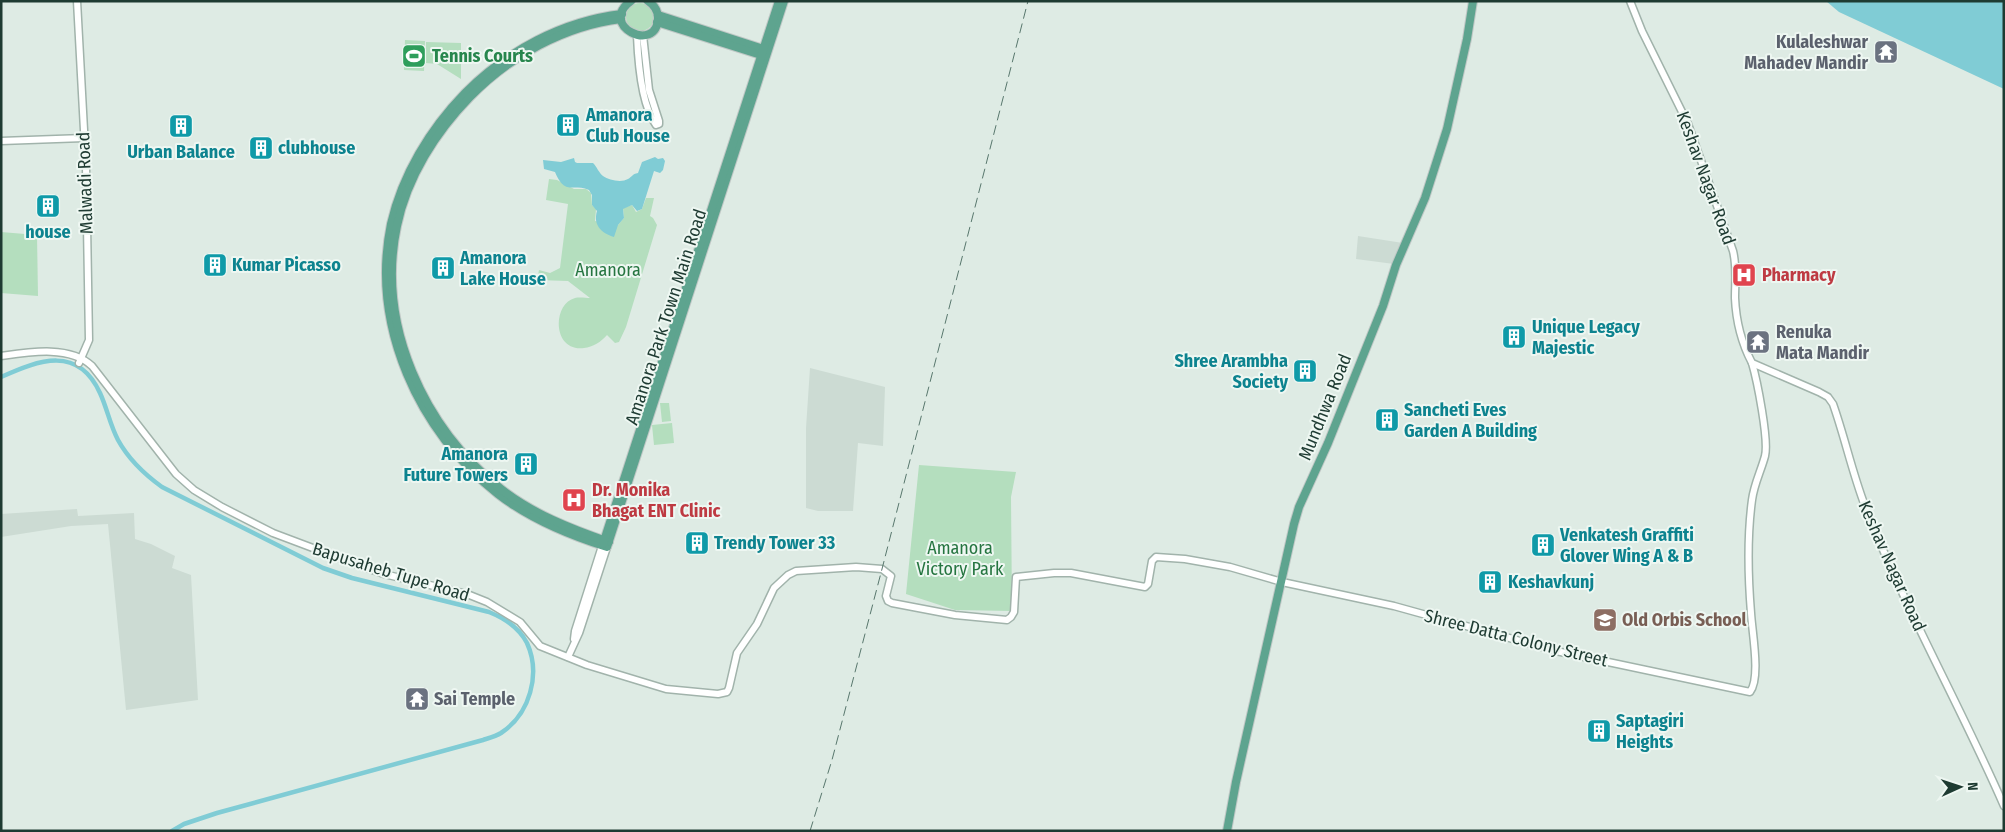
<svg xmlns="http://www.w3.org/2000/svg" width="2005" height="832" viewBox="0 0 2005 832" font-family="'Fira Sans Condensed',sans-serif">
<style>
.built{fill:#ccdbd3}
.green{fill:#b4debe}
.water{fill:#80ccd5}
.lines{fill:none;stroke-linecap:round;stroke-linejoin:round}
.canal{stroke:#80ccd5;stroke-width:4.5}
.minor-casing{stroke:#a1b3ab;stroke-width:9}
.major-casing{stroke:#c0c8c6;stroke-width:10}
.minor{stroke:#fff;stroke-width:6}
.major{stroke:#5ea48f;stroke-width:8}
.rail{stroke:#58776d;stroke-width:1;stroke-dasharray:10 5;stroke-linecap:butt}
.labels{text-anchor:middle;stroke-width:4;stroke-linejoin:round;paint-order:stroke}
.worship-label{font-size:18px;font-weight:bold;fill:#5b616d;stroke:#eef7f2;text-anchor:start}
.leisure-label{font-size:18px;font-weight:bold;fill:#27864d;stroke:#eef7f2;text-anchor:start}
.culture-label{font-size:18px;font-weight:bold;fill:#0d838f;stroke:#eef7f2;text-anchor:start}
.street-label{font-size:18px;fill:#1e3b32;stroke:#eef7f2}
.park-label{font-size:18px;fill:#257540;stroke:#eef7f2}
.health-label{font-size:18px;font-weight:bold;fill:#be3a42;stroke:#eef7f2;text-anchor:start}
.education-label{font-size:18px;font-weight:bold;fill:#785e54;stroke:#eef7f2;text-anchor:start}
</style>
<rect width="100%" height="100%" fill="#deebe4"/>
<!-- built -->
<g class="built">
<path d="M1358,236L1403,243L1394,264L1356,259Z"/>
<path d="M810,368L885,387L883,446L858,443L853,511H818L806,508V428Z"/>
<path d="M77,509L78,516L134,513L135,539L151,544L175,556L172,568L191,575L198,700L126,710L108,524L71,526L1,537V514Z"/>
</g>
<!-- green -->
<g class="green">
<circle cx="640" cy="17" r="14"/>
<path d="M405,40L425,41L424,71L404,70Z"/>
<path d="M426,42L461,43V79L437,64L426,63Z"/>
<path d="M549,179L557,180L574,189H586L591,193L592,205L596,209L595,221L618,225L624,218L623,208L632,205L636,212L642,209L646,198H654L650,216L653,218L657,225L626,327L619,342L615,343L607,335C601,342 593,347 584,348C552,352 552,304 575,298C579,297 586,298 590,298L568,281L537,280L539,270L550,273L560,268L568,204L546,200Z"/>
<path d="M1,232L37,235L38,296L1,293Z"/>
<path d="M660,403H669L671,421L662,422Z"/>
<path d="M672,423L674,443L654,445L652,425Z"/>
<path d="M919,465L1016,472L1011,497L1012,611L955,610L906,594Z"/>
</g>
<!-- water -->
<g class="water">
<path d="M1826,1H2004V89L1839,12Z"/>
<path d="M655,157L658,159L663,158L665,161L663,170L660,173L654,171L642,209L637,211L632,205L623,209L624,218L618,225L614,237C601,233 593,225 597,211L592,205V195L589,190C572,183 565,196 555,172L544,169L543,160L561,162L574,158L575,162L577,163H593C597,167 599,173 603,176C609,180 621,183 628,179C632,177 632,174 638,173L642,162Z"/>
</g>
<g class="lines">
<!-- canal -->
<path class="canal" d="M1,377C39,360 78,345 100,393C107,408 110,425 118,440C129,460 144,474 162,487L323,568L352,578L489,612C504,618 519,628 527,643C541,674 530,714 501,733C496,736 489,738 483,740L217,813L184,824L172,831"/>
<defs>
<g id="minor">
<path d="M77,1L86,167L89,340L79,363"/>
<path d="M1630,1L1642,31L1688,124L1733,251C1737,267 1735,282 1735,298C1736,321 1741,342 1752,363L1819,392L1828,397L1833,404C1845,438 1852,472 1865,506C1905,609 1960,705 2004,806"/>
<path d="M637,36C638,60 641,105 656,125L659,124V121L649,90L643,35"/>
<path d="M1,141L84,138"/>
<path d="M1,356C29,352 70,345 92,366L176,474L194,490L222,507L273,533L350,562L384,574L467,594L487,602L520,622L540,646L587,665L666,689L718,694L727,692L729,688L737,653L757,624L774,588L788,575L796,571L856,567L882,569L891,576L886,596L888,601L892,603L955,615L1007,620L1011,617L1014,612L1016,577L1054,573H1071L1145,587L1148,584L1152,561L1156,557L1185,559L1230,567L1282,582L1394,606L1556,651L1750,692C1761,678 1752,632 1751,613C1748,576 1747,537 1752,500C1754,484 1761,471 1765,456C1769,440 1757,380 1752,363"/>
<path d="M574,639L575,631L602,546"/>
<path d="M568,657L579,633L607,547"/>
</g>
<g id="major">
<path d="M631,1C597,25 657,55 658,18C658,10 654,5 648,1"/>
<path d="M622,14C562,21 507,51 465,93C430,129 402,175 391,224C370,326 419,432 498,494C530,519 569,535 607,547L784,1"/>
<path d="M658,15L763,49"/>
<path d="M657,22L761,55"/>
<path d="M609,542C571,529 533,514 501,489C424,428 376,325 397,226C407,177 436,132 470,97C510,56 564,26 621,19"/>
<path d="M603,544L779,1"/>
<path d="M1227,831L1236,782L1294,524L1299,507L1328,443L1383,306L1396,265L1425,198L1447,129L1467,39L1473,1"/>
</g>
</defs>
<!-- minor casing -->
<use href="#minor" class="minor-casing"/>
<!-- major casing -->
<use href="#major" class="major-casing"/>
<!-- minor -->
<use href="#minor" class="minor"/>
<!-- major -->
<use href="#major" class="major"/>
<!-- rail -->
<path class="rail" d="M810,831L832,760L882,569L1028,1"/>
</g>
<!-- icons -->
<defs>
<symbol id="temple-square" viewBox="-11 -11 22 22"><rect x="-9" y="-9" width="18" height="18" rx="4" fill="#6b7280" stroke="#eef7f2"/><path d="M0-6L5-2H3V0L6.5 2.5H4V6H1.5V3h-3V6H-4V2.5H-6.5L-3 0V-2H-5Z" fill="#fff"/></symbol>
<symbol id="stadium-square" viewBox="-11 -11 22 22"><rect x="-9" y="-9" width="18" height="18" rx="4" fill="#2e9e5b" stroke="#eef7f2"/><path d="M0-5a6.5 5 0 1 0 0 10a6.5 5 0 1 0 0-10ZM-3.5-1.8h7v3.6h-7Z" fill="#fff"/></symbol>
<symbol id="building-square" viewBox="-11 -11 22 22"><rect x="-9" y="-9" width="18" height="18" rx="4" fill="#0f9aa8" stroke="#eef7f2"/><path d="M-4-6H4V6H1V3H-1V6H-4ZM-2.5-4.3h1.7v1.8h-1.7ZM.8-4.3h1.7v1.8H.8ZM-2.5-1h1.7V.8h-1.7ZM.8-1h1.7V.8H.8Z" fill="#fff"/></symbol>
<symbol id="hospital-square" viewBox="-11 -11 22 22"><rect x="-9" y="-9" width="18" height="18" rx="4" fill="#e0444e" stroke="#eef7f2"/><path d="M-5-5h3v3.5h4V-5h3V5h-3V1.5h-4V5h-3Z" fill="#fff"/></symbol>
<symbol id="school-square" viewBox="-11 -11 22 22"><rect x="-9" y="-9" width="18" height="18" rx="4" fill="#8d6e63" stroke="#eef7f2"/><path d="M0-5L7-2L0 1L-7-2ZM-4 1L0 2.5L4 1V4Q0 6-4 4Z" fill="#fff"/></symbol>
</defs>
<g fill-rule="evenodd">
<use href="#temple-square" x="1872" y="38" width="28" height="28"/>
<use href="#stadium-square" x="400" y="42" width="28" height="28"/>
<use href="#building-square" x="554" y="111" width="28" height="28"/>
<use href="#building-square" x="167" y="112" width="28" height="28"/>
<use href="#building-square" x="247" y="134" width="28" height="28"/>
<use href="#building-square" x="34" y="192" width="28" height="28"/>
<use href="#building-square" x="201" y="251" width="28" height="28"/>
<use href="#building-square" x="429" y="254" width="28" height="28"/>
<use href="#hospital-square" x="1730" y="261" width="28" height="28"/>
<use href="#building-square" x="1500" y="323" width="28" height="28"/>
<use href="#temple-square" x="1744" y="328" width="28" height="28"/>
<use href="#building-square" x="1291" y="357" width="28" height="28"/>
<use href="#building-square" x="1373" y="406" width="28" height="28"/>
<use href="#building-square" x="512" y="450" width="28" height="28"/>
<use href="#hospital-square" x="560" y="486" width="28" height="28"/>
<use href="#building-square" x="683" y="529" width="28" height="28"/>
<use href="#building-square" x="1529" y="531" width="28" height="28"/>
<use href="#building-square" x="1476" y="568" width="28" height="28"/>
<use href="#school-square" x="1591" y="606" width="28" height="28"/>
<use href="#temple-square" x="403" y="685" width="28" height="28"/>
<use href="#building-square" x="1585" y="717" width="28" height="28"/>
</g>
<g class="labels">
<!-- worship labels -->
<g class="worship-label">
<text x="1868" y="48" text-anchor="end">Kulaleshwar<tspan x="1868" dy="21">Mahadev Mandir</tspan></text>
<text x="1776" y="338">Renuka<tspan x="1776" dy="21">Mata Mandir</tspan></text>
<text x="434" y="705">Sai Temple</text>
</g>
<!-- leisure labels -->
<g class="leisure-label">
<text x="432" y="62">Tennis Courts</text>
</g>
<!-- culture labels -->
<g class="culture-label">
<text x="586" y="121">Amanora<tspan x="586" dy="21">Club House</tspan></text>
<text x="278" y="154">clubhouse</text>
<text x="181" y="158" text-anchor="middle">Urban Balance</text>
<text x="48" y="238" text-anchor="middle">house</text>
<text x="460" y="264">Amanora<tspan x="460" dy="21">Lake House</tspan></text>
<text x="232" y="271">Kumar Picasso</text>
<text x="1532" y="333">Unique Legacy<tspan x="1532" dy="21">Majestic</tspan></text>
<text x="1288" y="367" text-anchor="end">Shree Arambha<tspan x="1288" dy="21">Society</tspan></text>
<text x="1404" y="416">Sancheti Eves<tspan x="1404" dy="21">Garden A Building</tspan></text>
<text x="508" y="460" text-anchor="end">Amanora<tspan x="508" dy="21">Future Towers</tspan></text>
<text x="1560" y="541">Venkatesh Graffiti<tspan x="1560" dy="21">Glover Wing A &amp; B</tspan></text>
<text x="714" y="549">Trendy Tower 33</text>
<text x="1508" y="588">Keshavkunj</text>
<text x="1616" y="727">Saptagiri<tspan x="1616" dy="21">Heights</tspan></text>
</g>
<!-- street labels -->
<g class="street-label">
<text transform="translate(1706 178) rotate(70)" y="6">Keshav Nagar Road</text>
<text transform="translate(85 183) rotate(-92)" y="6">Malwadi Road</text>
<text transform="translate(666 317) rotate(-72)" y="6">Amanora Park Town Main Road</text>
<text transform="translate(1325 407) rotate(-68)" y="6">Mundhwa Road</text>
<text transform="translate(1892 566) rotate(66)" y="6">Keshav Nagar Road</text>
<text transform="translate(391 572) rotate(17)" y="6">Bapusaheb Tupe Road</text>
<text transform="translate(1516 638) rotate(14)" y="6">Shree Datta Colony Street</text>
</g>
<!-- park labels -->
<g class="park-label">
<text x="608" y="276">Amanora</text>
<text x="960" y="554">Amanora<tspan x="960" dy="21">Victory Park</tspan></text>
</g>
<!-- health labels -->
<g class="health-label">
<text x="1762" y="281">Pharmacy</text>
<text x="592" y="496">Dr. Monika<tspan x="592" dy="21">Bhagat ENT Clinic</tspan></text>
</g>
<!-- education labels -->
<g class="education-label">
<text x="1622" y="626">Old Orbis School</text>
</g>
</g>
<!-- border -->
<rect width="2005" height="832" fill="none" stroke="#1e3b32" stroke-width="5"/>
<!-- north arrow -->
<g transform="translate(1960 787) rotate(87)" stroke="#eef7f2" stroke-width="4" paint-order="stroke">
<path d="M0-4L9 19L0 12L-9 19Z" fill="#1e3b32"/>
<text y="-8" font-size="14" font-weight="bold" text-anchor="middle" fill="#1e3b32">N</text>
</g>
</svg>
